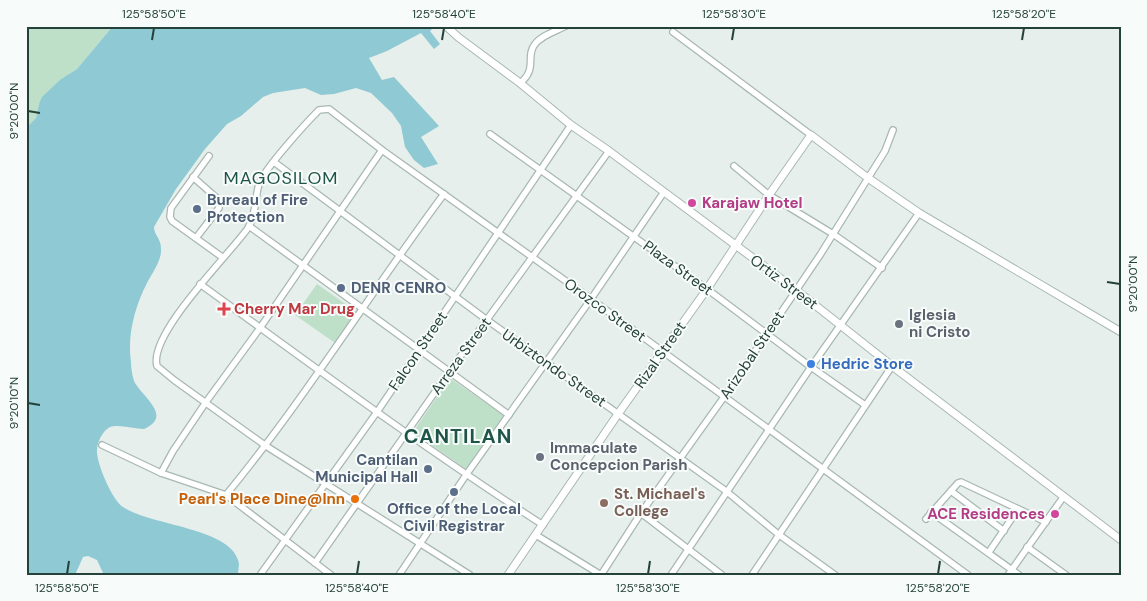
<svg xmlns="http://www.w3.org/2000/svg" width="1147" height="601" viewBox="0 0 1147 601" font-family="'DM Sans',sans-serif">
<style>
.green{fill:#bfe0c8}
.water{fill:#8ec9d4}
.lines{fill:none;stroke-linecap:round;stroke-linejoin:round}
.minor-casing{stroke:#a8b8b2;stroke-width:8}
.tertiary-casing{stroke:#a8b8b2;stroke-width:9}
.minor{stroke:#fff;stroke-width:5.5}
.tertiary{stroke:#fff;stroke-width:7}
.ticks{fill:none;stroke:#24423a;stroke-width:2}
.hotel-dot{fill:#d1479c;stroke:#f7fbf9;stroke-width:2}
.service-dot{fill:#5c6f8a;stroke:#f7fbf9;stroke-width:2}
.health-dot{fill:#e0444e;stroke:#f7fbf9;stroke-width:2}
.worship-dot{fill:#6b7280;stroke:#f7fbf9;stroke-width:2}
.shop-dot{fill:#3f7fe0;stroke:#f7fbf9;stroke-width:2}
.food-dot{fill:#e8710a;stroke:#f7fbf9;stroke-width:2}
.education-dot{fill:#8d6e63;stroke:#f7fbf9;stroke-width:2}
.labels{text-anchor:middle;stroke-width:4;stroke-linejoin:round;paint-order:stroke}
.service-label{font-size:15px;font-weight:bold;fill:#4e5e75;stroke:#f7fbf9;text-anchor:start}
.hotel-label{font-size:15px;font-weight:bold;fill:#b23c85;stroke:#f7fbf9;text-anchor:start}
.street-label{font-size:15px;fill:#24423a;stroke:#f7fbf9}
.health-label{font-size:15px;font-weight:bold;fill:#be3a42;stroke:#f7fbf9;text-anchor:start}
.worship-label{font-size:15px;font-weight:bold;fill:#5b616d;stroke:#f7fbf9;text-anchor:start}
.shop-label{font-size:15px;font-weight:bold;fill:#366cbe;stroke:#f7fbf9;text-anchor:start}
.education-label{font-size:15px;font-weight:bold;fill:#785e54;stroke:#f7fbf9;text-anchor:start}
.food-label{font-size:15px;font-weight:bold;fill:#c56008;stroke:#f7fbf9;text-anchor:end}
.quarter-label{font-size:18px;letter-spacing:1px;fill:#1f5548;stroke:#f7fbf9}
.district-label{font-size:20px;font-weight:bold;letter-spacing:1px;fill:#1f5548;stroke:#f7fbf9}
.neatline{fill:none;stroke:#24423a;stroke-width:2}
.ticks-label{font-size:12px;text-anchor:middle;fill:#24423a}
</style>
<rect width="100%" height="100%" fill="#e6efeb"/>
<!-- green -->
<g class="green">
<path d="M26,26H113L77,69L61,79L39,104L36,118L26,128Z"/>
<path d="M317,284L357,312L335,343L295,315Z"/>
<path d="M450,378L504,416L466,469L413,432Z"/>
</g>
<!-- water -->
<path class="water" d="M113,26H435L430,31L440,44L434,49L421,33L387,51L369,58L382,80L394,77L439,126L421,137L438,164L424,168L414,160L405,147L401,126L392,113L371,93L356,88L334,94L321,95L305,88L273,93L263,97L241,116L227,124L205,149L176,189L154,227C154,236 162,238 161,252C160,263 152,273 147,283C135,306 127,335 131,362C131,368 132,375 134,381C141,396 174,416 144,429C134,429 119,424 110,427C102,431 96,444 97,453C98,466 112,500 123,507C149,525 229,528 238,560C240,564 238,570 238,575H104L97,560L88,556L83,557L75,575H26V128L36,118L39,104L42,97L61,79L77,69Z"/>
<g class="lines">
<defs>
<g id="minor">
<path d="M673,32L811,135"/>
<path d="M520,83C538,69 525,56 535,44C542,35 556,31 566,26"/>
<path d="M490,134L707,289L811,367L865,405"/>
<path d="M209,156L171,208L170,217L172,221L222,257"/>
<path d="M274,162L487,320L726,491L778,534L835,575"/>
<path d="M734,166L769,195L833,234L882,268"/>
<path d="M193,177L219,200V208L196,238"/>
<path d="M249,226L509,415"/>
<path d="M200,284C313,366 425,449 543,525"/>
<path d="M102,445L161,473L226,495L331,575"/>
<path d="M161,473L173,451L206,402L260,328L382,150"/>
<path d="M951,491L1004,531"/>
<path d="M226,495C305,399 370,293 444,194"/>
<path d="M931,512L1019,575"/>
<path d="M641,513L722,575"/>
<path d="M926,519L958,483L961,482L1046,522"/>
<path d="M536,535L601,575"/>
<path d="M1027,547L1066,575"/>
<path d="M989,552L1018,509"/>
<path d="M315,563L449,372L609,151"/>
<path d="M260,575L377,412L571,125"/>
<path d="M399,575L466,475L591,299L664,192"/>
<path d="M470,575L266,446L174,380L157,366C148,334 230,254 248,228C256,216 255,197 259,184C264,169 307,122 319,110L329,109L382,150L591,299L968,575"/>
<path d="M601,575L641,513L724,397L820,255L885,151L893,130"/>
<path d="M671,575L811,367L919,213"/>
<path d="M752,575L892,366"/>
<path d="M1008,575L1064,496"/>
</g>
<g id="tertiary">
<path d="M446,26L458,37L520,83L571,125L609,151L796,290L892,366L1121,540"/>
<path d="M508,575L618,414L707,289L769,195L811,135L868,178L919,213L1121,332"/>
</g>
</defs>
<!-- minor casing -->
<use href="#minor" class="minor-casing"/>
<!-- tertiary casing -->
<use href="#tertiary" class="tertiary-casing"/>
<!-- minor -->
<use href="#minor" class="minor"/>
<!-- tertiary -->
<use href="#tertiary" class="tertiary"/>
</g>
<!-- ticks -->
<path class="ticks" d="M152,40L154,28M442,40L444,28M732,40L734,28M1022,40L1024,28M28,111L40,113M1107,282L1120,284M28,403L40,405M67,574L69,561M357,574L359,561M648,574L650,561M938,574L940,561"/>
<!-- markers -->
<g class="hotel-dot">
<circle cx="692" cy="203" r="5"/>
<circle cx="1055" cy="514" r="5"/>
</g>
<g class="service-dot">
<circle cx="197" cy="209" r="5"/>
<circle cx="341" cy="288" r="5"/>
<circle cx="428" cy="469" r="5"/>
<circle cx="454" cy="492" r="5"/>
</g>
<path class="health-dot" d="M221.5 301.5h5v5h5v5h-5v5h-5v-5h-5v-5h5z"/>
<g class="worship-dot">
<circle cx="899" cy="324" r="5"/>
<circle cx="540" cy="457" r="5"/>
</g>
<circle class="shop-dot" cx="811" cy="364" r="5"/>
<circle class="food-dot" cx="355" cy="499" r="5"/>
<circle class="education-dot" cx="604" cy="503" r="5"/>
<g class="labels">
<!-- service labels -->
<g class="service-label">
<text x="207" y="205">Bureau of Fire<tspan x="207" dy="17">Protection</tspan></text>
<text x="351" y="293">DENR CENRO</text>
<text x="418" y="465" text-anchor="end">Cantilan<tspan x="418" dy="17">Municipal Hall</tspan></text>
<text x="454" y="514" text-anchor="middle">Office of the Local<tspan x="454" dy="17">Civil Registrar</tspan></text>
</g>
<!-- hotel labels -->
<g class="hotel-label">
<text x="702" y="208">Karajaw Hotel</text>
<text x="1045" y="519" text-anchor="end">ACE Residences</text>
</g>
<!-- street labels -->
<g class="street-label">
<text transform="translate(678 268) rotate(36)" y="5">Plaza Street</text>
<text transform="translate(784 282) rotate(37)" y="5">Ortiz Street</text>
<text transform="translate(605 310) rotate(36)" y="5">Orozco Street</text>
<text transform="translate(418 351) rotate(-56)" y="5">Falcon Street</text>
<text transform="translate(660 355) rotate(-55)" y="5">Rizal Street</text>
<text transform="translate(752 355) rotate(-56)" y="5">Arizobal Street</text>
<text transform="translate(461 356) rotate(-54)" y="5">Arreza Street</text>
<text transform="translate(554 368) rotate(35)" y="5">Urbiztondo Street</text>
</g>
<!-- health labels -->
<g class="health-label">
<text x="234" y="314">Cherry Mar Drug</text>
</g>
<!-- worship labels -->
<g class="worship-label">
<text x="909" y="320">Iglesia<tspan x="909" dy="17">ni Cristo</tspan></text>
<text x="550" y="453">Immaculate<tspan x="550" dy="17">Concepcion Parish</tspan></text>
</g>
<!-- shop labels -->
<g class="shop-label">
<text x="821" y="369">Hedric Store</text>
</g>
<!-- education labels -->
<g class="education-label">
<text x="614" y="499">St. Michael's<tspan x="614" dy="17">College</tspan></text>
</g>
<!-- food labels -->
<g class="food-label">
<text x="345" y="504">Pearl's Place Dine@Inn</text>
</g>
<!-- quarter labels -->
<g class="quarter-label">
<text x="281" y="184">MAGOSILOM</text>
</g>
<!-- district labels -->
<g class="district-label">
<text x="458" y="443">CANTILAN</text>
</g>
</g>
<!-- border -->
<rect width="1147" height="601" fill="none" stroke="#f7fbf9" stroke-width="55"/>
<rect x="28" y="28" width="1092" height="546" class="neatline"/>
<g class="ticks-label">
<text x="154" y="18">125°58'50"E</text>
<text x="444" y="18">125°58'40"E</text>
<text x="734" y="18">125°58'30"E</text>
<text x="1024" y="18">125°58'20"E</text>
<text transform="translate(14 111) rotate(-90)" y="4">9°20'00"N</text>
<text transform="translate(1133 284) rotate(-90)" y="4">9°20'00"N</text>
<text transform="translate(14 403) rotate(-90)" y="4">9°20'10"N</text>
<text x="67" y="592">125°58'50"E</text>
<text x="357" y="592">125°58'40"E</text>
<text x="648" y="592">125°58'30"E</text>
<text x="938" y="592">125°58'20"E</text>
</g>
</svg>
